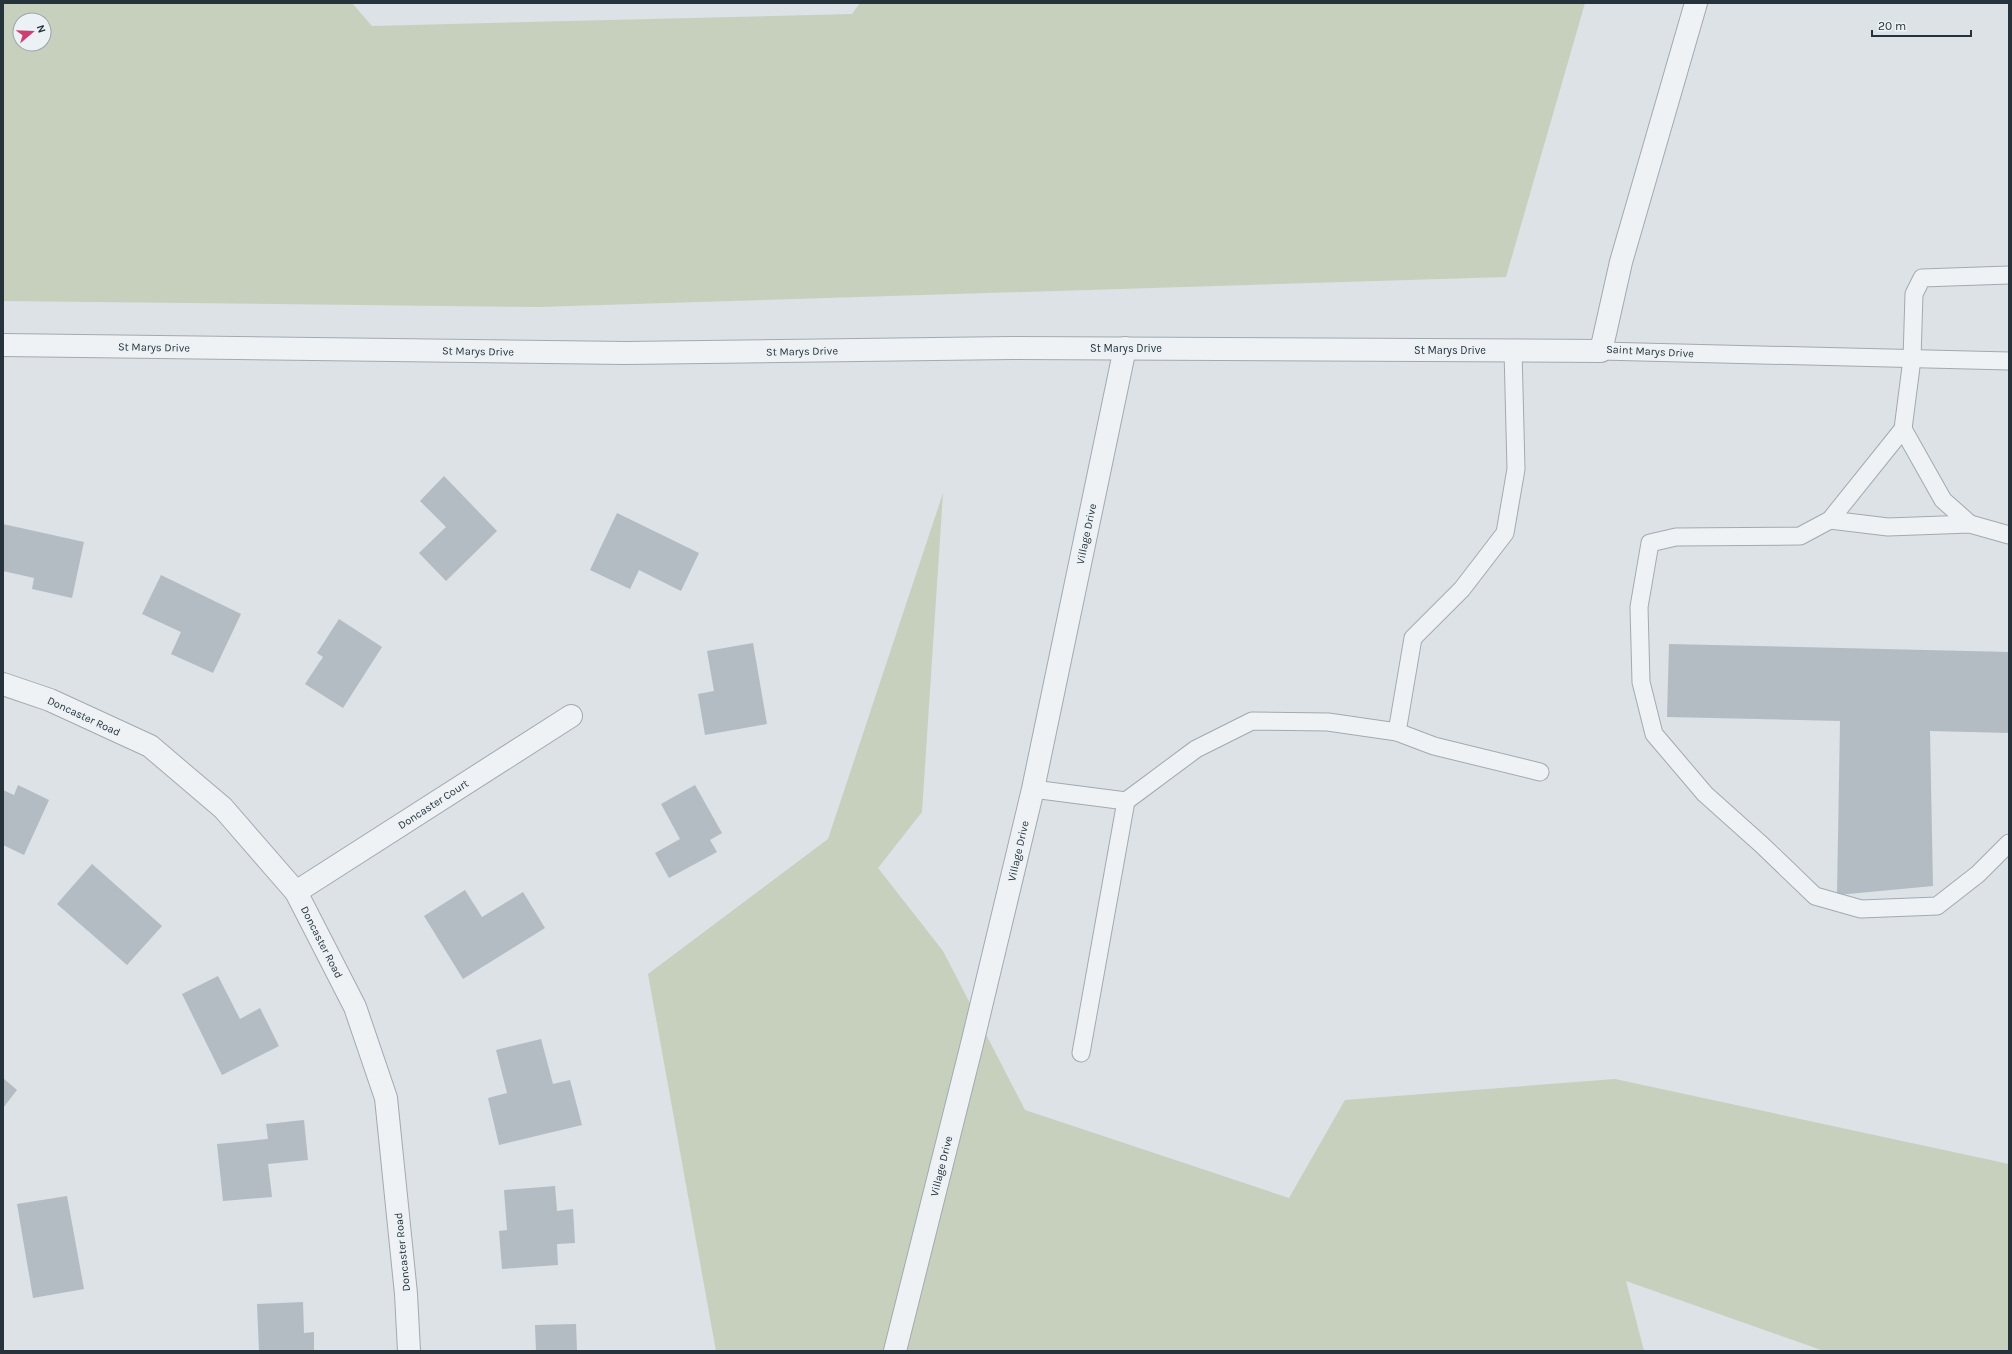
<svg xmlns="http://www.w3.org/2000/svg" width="2012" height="1354" viewBox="0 0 2012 1354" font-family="Karla,sans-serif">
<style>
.green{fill:#c6d0bd;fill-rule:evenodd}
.building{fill:#b3bcc3}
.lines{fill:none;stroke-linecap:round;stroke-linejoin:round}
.service-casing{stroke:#a2aab0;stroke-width:19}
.minor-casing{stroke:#a2aab0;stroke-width:24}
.service{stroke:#eff2f5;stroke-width:17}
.minor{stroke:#eff2f5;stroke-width:22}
.labels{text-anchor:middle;stroke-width:3;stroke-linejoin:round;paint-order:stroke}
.street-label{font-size:11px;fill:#26333d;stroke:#ebf1f4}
</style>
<rect width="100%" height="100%" fill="#dce2e6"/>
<!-- green -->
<g class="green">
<path d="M3,3H352L372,26L852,14L860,3H1585L1506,277L538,307L3,301ZM20,20H44V44H20Z"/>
<path d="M943,493L922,812L878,868L943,951L1025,1110L1289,1198L1345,1100L1615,1079L2009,1164V1351H1824L1626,1281L1644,1351H716L648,974L828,839Z"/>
</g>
<!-- building -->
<g class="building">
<path d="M444,476L497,531L446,581L419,553L446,527L420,501Z"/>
<path d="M617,513L699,553L681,591L639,570L630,589L590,570Z"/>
<path d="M3,524L84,542L72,598L32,589L34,578L3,571Z"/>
<path d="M161,575L241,614L213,673L171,654L181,632L142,614Z"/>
<path d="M339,619L382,647L343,708L305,684L323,657L317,653Z"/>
<path d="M753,643L767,724L705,735L698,694L714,691L707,651Z"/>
<path d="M1669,644L2009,652V733L1930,731L1933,886L1837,895L1840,721L1667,717Z"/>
<path d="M18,785L49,800L24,855L3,845V790L14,795Z"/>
<path d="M695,785L722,833L710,840L717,852L669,878L655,853L680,839L661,804Z"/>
<path d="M92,864L162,926L127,965L57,904Z"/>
<path d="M465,890L482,917L523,892L545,928L463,979L424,916Z"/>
<path d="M218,976L240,1019L260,1008L279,1046L222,1075L182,994Z"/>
<path d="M541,1039L553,1084L570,1080L582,1125L499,1145L488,1098L507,1093L496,1050Z"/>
<path d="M3,1078L17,1090L3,1108Z"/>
<path d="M304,1120L308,1160L268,1164L272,1197L223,1201L217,1144L268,1139L266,1124Z"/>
<path d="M555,1186L557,1211L573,1209L575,1243L557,1244L558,1265L502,1269L499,1231L507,1230L504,1190Z"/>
<path d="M67,1196L84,1289L33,1298L17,1204Z"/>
<path d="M303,1302L304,1333L314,1332V1351H259L257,1304Z"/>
<path d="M576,1324L577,1351H536L535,1325Z"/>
</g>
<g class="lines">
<defs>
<g id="service">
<path d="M2009,275L1922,278L1914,294L1912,359L1903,429L1830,520L1800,536L1676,537L1650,543L1639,607L1641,682L1654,734L1705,794L1762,845L1815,896L1861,909L1937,906L1978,874L2009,843"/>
<path d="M1601,351L2009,361"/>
<path d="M1903,429L1943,500L1970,524"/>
<path d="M1830,520L1888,527L1970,524L2009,535"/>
<path d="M1397,732L1413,638L1462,589L1505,533L1516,469L1513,350"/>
<path d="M1033,789L1126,801L1196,749L1252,721L1328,722L1397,732L1434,746L1540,772"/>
<path d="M1081,1053L1126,801"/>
</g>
<g id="minor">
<path d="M3,345L626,353L1012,348L1601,351L1621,262L1696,3"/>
<path d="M3,684L50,700L150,746L223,808L296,892L355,1007L386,1098L406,1294L409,1351"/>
<path d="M296,892L571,716"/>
<path d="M895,1351L972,1044L1033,789L1125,348"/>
</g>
</defs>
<!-- service casing -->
<use href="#service" class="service-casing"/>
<!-- minor casing -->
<use href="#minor" class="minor-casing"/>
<!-- service -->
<use href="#service" class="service"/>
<!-- minor -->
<use href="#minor" class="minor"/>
</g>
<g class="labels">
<!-- street labels -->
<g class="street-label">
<text transform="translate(154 347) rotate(1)" y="4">St Marys Drive</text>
<text x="1126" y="352">St Marys Drive</text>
<text x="1450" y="354">St Marys Drive</text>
<text transform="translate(478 351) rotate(1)" y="4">St Marys Drive</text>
<text transform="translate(802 351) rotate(-1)" y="4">St Marys Drive</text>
<text transform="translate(1650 351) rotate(3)" y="4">Saint Marys Drive</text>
<text transform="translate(1086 534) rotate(-78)" y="4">Village Drive</text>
<text transform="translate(84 716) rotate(25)" y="4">Doncaster Road</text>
<text transform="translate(433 804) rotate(-33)" y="4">Doncaster Court</text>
<text transform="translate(1018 851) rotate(-77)" y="4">Village Drive</text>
<text transform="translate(322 942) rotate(63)" y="4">Doncaster Road</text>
<text transform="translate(941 1166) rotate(-76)" y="4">Village Drive</text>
<text transform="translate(402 1252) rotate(-96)" y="4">Doncaster Road</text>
</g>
</g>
<!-- border -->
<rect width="2012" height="1354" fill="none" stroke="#26333d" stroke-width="8"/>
<!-- north arrow -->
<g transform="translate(32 32) rotate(71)"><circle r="19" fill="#ebf1f4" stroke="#9ca5ab"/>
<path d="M0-3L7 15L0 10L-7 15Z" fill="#cf3d71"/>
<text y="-6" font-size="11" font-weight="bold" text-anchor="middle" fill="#26333d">N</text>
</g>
<!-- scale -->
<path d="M1872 30v6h99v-6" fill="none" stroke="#26333d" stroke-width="2"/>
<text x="1878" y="30" font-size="12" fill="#26333d" stroke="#ebf1f4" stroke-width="3" paint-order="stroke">20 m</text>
</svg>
